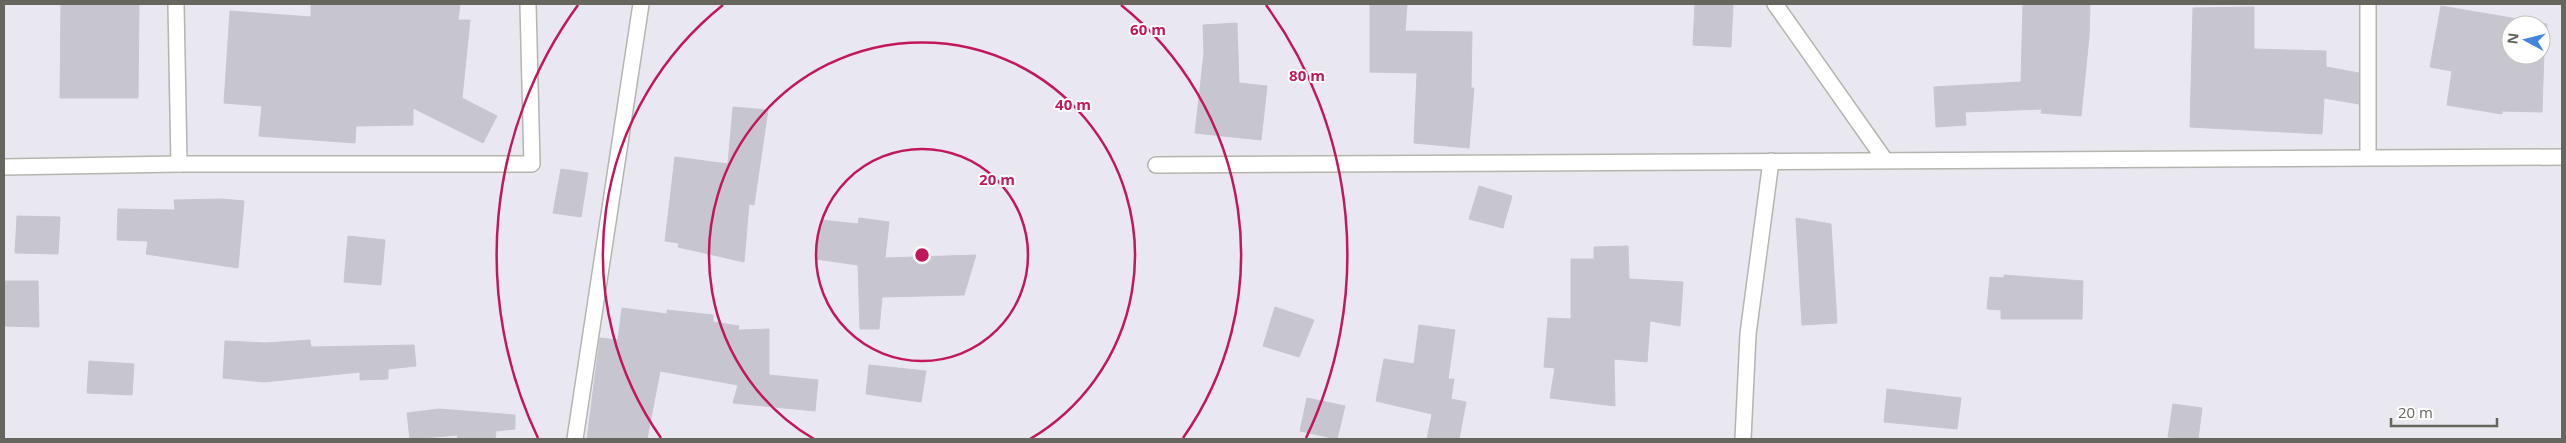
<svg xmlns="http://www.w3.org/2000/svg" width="2566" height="443" viewBox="0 0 2566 443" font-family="'Open Sans',sans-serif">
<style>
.building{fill:#c7c5cd;stroke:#c8c6d4;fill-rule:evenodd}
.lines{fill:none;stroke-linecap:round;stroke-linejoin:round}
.minor-casing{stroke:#b5b5af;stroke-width:18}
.minor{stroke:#fff;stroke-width:15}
.ring{fill:none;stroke:#c2185b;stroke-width:2.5}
.centre{fill:#c2185b;stroke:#fff;stroke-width:2.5}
.ring-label{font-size:15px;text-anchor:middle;font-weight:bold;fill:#c2185b;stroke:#fff;stroke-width:4;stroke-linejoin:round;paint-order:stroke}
</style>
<rect width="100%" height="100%" fill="#e9e7ef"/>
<!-- building -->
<g class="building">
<path d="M61,4H139L138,98H60Z"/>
<path d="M311,4H460L458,20H470L462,98L497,116L483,143L413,108V125L356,126L355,143L259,136L262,106L224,103L230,11L311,17Z"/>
<path d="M1370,4H1407L1405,31L1472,32L1471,88H1474L1469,148L1414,143L1417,73L1370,72Z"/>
<path d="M1695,4H1733L1731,47L1693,45Z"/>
<path d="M2023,4H2090L2089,37L2081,116L2041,113L2042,109L1965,112L1966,125L1936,127L1934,87L2021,82Z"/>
<path d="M2441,6L2547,24L2546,50H2544L2542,112L2502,111V114L2447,105L2452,71L2430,67ZM2511,25H2541V55H2511Z"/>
<path d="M2254,7V49L2326,51V67L2359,73V104L2324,98L2322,134L2190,127L2193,8Z"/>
<path d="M1237,23L1239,83L1267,86L1261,140L1195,133L1204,53L1203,25Z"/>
<path d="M733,107L768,110L754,205L749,204L744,262L678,247L679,243L665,241L675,157L728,164Z"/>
<path d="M561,169L588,173L581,217L553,213Z"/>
<path d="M1479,186L1512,196L1503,228L1469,219Z"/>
<path d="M222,199L244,201L238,268L146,254L148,241L117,240L118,209L175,210L174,200Z"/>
<path d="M17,216L60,217L58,254L15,253Z"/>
<path d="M859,218L889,222L885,258L976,255L964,295L882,297L879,329H860L858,265L816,259L821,220L858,224Z"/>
<path d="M1796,218L1831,224L1837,323L1802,325Z"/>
<path d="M348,236L385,240L381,285L344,282Z"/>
<path d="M1628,246L1629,279L1683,282L1680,326L1650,321L1647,362L1614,359L1615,406L1550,398L1555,368L1544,367L1548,318L1571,319V259H1594V247Z"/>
<path d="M2004,275L2083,281L2082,319H2001V310L1987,309L1990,277L2004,278Z"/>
<path d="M4,281H38L39,327L4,326Z"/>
<path d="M1275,307L1314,320L1299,357L1263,346Z"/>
<path d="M622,308L667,314V310L713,315V322L739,326L738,330L769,329V375L818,380L815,411L733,403L738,385L660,371L647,439H587L600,338L618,340Z"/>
<path d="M1419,325L1455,330L1448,379H1454L1451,399L1466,402L1459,439H1427L1432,414L1376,401L1384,359L1414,364Z"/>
<path d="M310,340L311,347L414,345L416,366L388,369V379L360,380V372L264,382L223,378L225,341L266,343Z"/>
<path d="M89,361L134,364L132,395L87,393Z"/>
<path d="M869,365L926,371L921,402L866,394Z"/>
<path d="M1887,389L1961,398L1957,429L1884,422Z"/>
<path d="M1307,398L1345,406L1337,439L1300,431Z"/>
<path d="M2173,404L2202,408L2198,439L2168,437Z"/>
<path d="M439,409L515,415V429L496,431L495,439H457L458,435L410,439L407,413Z"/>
</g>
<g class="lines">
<defs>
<g id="minor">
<path d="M176,4L179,164"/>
<path d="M1775,4L1885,160"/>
<path d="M2368,156V4"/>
<path d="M1156,165L2562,157"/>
<path d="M4,167L179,164H532L528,4"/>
<path d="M575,439L641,4"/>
<path d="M1743,439L1748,334L1771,161"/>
</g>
</defs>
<!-- minor casing -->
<use href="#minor" class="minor-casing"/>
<!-- minor -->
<use href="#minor" class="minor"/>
</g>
<!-- distance rings -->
<g class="ring">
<circle cx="922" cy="255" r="106"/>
<path d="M814 439A213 213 0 1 1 1030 439"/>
<path d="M661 438A319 319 0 0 1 723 5M1121 5A319 319 0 0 1 1183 438"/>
<path d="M538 438A425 425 0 0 1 578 5M1266 5A425 425 0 0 1 1306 438"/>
</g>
<circle cx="922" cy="255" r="8" class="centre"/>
<g class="ring-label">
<text x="1148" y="35">60 m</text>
<text x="1307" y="81">80 m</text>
<text x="1073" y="110">40 m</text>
<text x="997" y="185">20 m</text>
</g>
<!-- border -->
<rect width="2566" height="443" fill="none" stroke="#66665e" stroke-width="10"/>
<!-- north arrow -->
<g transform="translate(2526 40) rotate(277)"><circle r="24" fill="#ffffff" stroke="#c2c2bf"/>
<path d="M0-4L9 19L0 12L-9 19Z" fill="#4186db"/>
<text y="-8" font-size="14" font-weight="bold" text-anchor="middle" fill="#66665e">N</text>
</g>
<!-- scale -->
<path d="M2391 418v8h106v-8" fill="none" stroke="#66665e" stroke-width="2.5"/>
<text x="2398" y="418" font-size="15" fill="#66665e" stroke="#ffffff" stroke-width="4" paint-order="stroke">20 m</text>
</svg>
